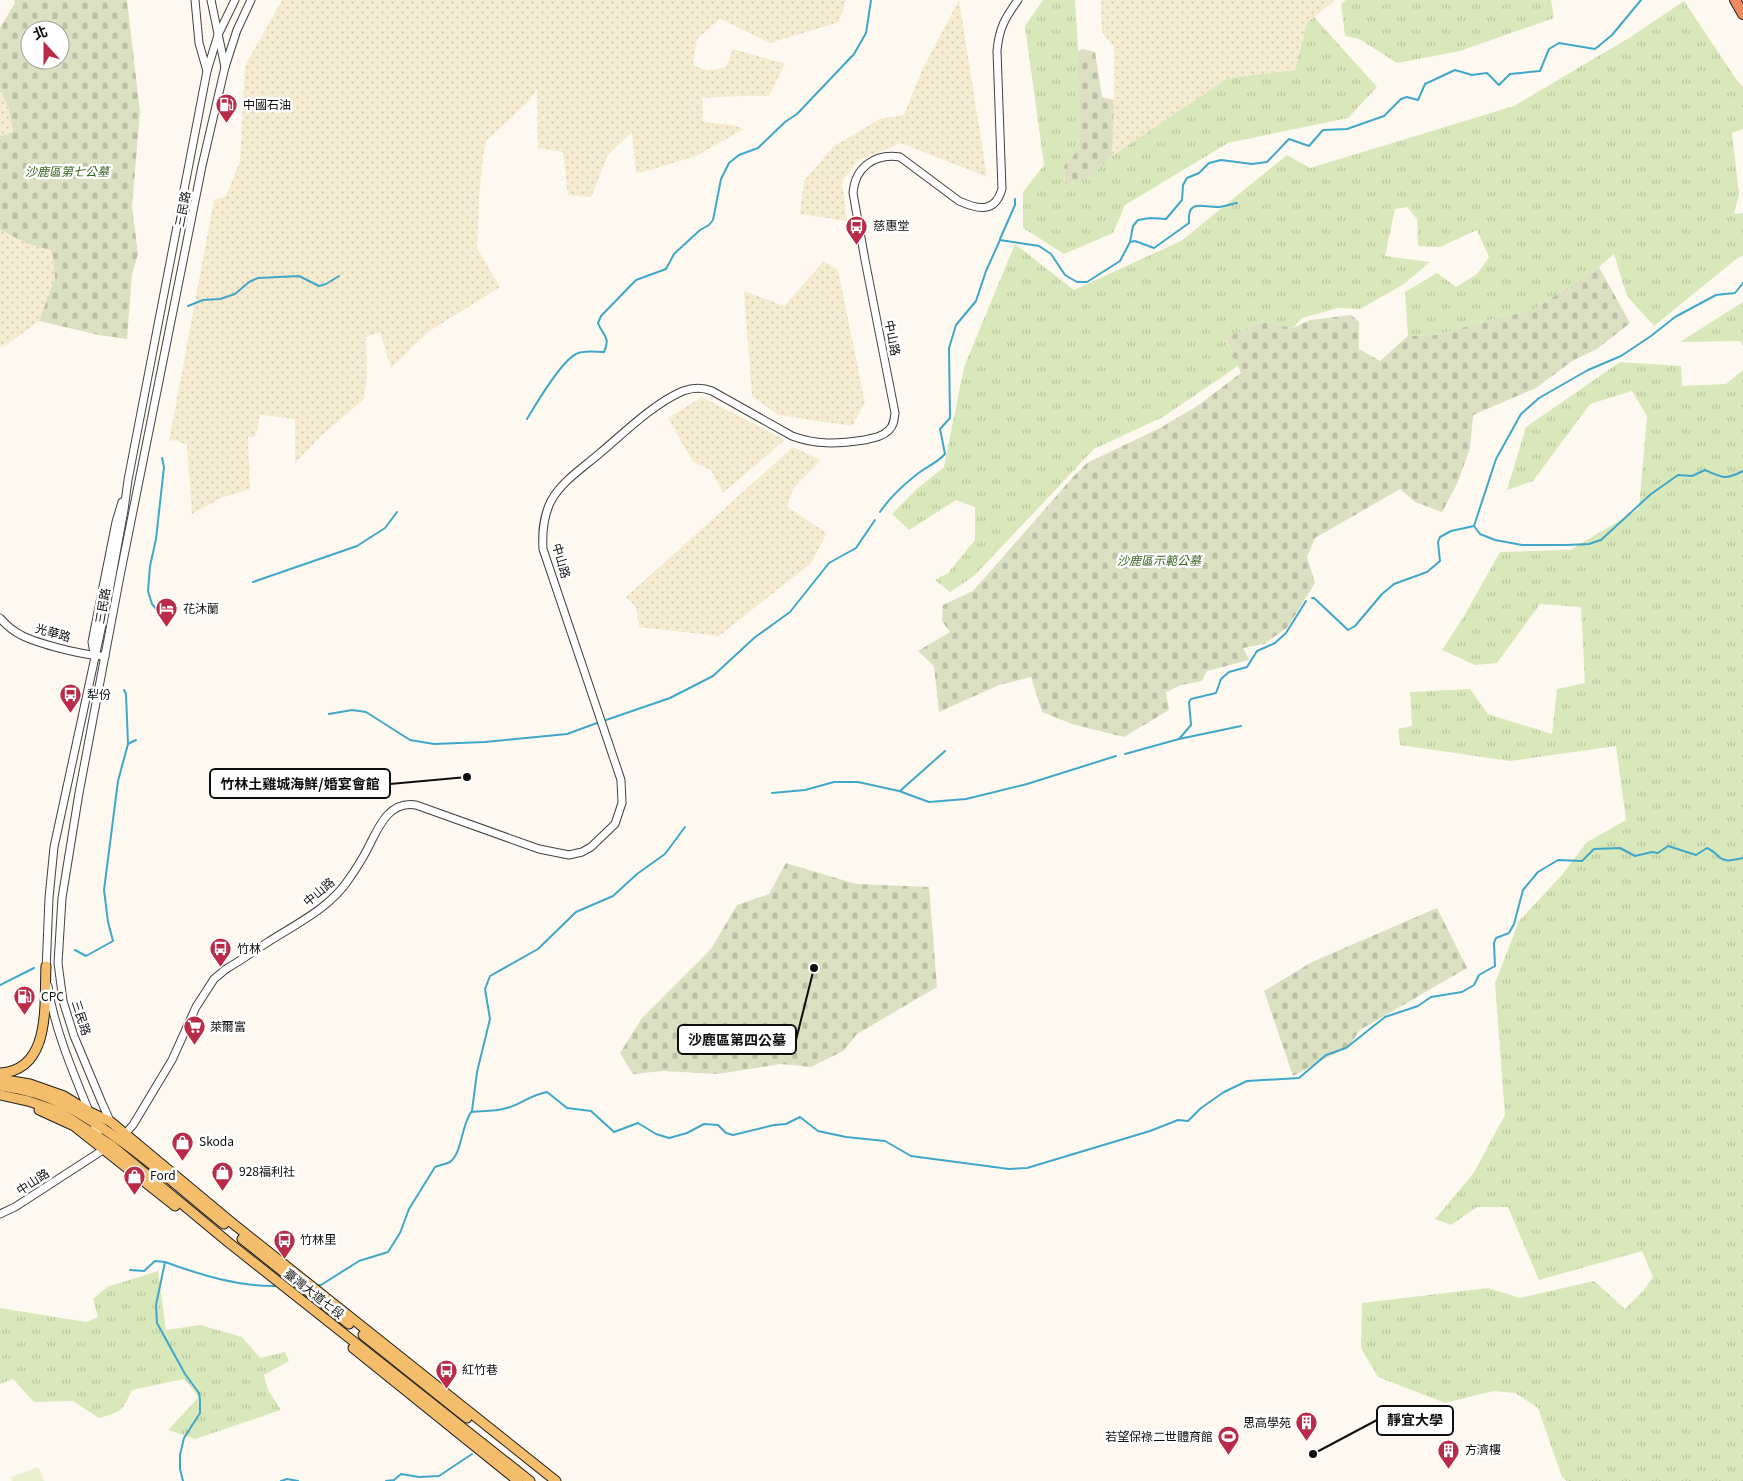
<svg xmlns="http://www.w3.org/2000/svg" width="1743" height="1481" viewBox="0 0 1743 1481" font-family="Georgia,'Noto Sans TC',serif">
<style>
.farmland{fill:url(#farmland-dots)}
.grass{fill:url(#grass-tufts)}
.cemetery{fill:url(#cemetery-stones);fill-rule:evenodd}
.pitch{fill:#e9efcc}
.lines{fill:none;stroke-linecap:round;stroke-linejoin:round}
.stream{stroke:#41a7c8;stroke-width:2}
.tertiary-casing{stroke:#414141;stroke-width:9}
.primary-casing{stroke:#1f1f1f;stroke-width:11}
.motorway-casing{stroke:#1f1f1f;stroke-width:12}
.tertiary{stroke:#fff;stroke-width:7}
.primary{stroke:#f3bd6c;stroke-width:9}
.motorway{stroke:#ee8a5e;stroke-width:10}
.labels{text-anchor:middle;stroke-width:5;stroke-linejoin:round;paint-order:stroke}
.poi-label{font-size:12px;fill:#0e0e0e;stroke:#fff;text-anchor:start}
.park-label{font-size:12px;font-style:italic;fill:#396421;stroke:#fff}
.street-label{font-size:12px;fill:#0e0e0e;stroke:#fff}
.leader{fill:none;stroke:#0e0e0e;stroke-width:2}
.callout-dot{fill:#0e0e0e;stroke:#fff;stroke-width:2}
.callout{fill:#fff;stroke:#0e0e0e;stroke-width:2}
.callout-label{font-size:14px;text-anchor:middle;font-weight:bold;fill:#0e0e0e}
</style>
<defs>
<pattern id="farmland-dots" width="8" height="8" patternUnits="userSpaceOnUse" patternTransform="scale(1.25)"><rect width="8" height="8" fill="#f4ebd1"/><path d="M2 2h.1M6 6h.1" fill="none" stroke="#d0c8b2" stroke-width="1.8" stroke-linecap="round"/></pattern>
<pattern id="grass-tufts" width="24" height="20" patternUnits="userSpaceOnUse" patternTransform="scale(1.25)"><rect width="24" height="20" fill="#d9e8bb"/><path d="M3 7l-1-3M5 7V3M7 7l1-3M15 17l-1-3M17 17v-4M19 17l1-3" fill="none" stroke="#b9c6a0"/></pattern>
<pattern id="cemetery-stones" width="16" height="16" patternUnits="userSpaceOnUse" patternTransform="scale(1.25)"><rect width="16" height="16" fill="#dbe0c2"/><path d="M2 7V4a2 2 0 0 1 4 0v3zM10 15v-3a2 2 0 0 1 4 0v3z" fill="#bbbfa6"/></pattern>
</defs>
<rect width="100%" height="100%" fill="#fef9f0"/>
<!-- farmland -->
<g class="farmland">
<path d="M282,0H846L839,22L770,43L720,19L697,39L693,65L707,71L726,67L733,49L785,64L769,96H740L702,98L703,122L733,125L744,129L696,156L636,174L632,132L608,155L591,197L568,195L563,152L538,148L537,89L530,100L486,141L483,156L479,198L477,248L500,287L428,332L391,368L380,332L366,337L367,373L364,399L323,434L295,463V419L260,415L256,436L248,437L250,489L221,498L192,514L187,445L175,440L169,441L214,200L226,196L240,161L245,66Z"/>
<path d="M959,0L987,177L901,143L859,160L842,181L847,221L800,214L804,181L834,146L880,119L904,115L922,70Z"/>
<path d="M1101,0H1335L1307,23L1295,70L1228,78L1112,156L1114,100V47L1102,32Z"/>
<path d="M0,91L8,106L13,132L0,136Z"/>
<path d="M0,230L26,243L52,251L55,278L39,321L5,346L0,347Z"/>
<path d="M824,261L838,270L865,403L852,426L778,415L752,396L744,291L784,306Z"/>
<path d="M702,397L785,440L723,493L711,470L693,462L668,418Z"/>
<path d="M793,447L821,460L793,489L787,507L827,533L811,563L719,636L639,627L636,607L626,597Z"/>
</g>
<!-- grass -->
<g class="grass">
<path d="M1043,0H1075L1079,63L1080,148L1064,166L1065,183L1091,176L1112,156L1228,78L1295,70L1307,23L1314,17L1377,87L1348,118L1228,143L1125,205L1113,233L1064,254L1023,228V192L1044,165L1025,26Z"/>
<path d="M1346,0H1551L1554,18L1460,51L1397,63L1359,39L1345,36L1341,4Z"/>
<path d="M1684,1L1736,79L1743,87V129L1732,133L1739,194L1734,214L1743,213V255L1735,260L1654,326L1627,296L1614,254L1599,267L1533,310L1486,321L1437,335L1408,336L1405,292L1437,273L1456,287L1477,274L1489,257L1477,230L1440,247L1418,246L1417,219L1407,207L1395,209L1385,256L1430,262L1404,284L1360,309L1338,308L1302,318L1293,328L1260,322L1226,339L1238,366L1163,417L1094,449L974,576L950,592L935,580L948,573L975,540V507L956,500L909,530L892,514L918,488L944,467L964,367L1015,244L1074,290L1181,241L1287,155L1310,168L1514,106L1629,38Z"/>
<path d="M1743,302V346L1740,341L1680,342Z"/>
<path d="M1620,362L1681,366L1682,386L1726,384L1743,370V1481H1567L1562,1477L1538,1408L1515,1393L1493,1391L1445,1403L1378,1377L1361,1348L1362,1303L1488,1288L1520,1298L1594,1281L1625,1309L1643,1291L1653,1277L1642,1251L1539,1280L1508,1207H1477L1451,1225L1435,1219L1473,1174L1505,1115L1495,983L1519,921L1561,876L1587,842L1626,820L1616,746L1510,761L1400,745L1398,729L1412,726L1410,692L1470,689L1488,714L1552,734L1557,689L1585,683L1581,607L1540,604L1497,663L1475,665L1442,650L1464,616L1500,552L1570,550L1639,509L1647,416L1632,391L1590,404L1533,481L1507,490L1526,427Z"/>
<path d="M158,1271L166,1330L200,1325L242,1337L260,1358L285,1352L289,1361L264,1375L268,1390L281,1410L195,1439L168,1430L199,1397L184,1379L132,1390C122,1411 122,1412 99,1418L73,1401L34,1402L13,1379L0,1384V1308L86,1322L98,1317L93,1299L107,1287Z"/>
</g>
<!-- cemetery -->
<g class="cemetery">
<path d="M14,0H127L140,112L132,207L138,254L132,274L127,339L99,335L39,321L55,278L52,251L26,243L0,230V136L13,132L8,106L0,91V28L15,3ZM30,30H60V60H30Z"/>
<path d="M1082,49L1095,52L1102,97L1114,100L1112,156L1091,176L1065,184L1064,166L1080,148L1078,52Z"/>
<path d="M1599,267L1630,323L1597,349L1572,361L1536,388L1473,415L1470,448L1457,484L1442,512L1415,502L1400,489L1315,538L1307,557L1315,583L1287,628L1264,644L1243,648L1249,660L1207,671L1202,681L1181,685L1166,692L1169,710L1124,737L1072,724L1042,712L1031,677L999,685L939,712L934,666L918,651L950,632L942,621L943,605L973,591L1073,477L1087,463L1162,427L1200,404L1241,373L1226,338L1260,322L1293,328L1310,320L1351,315L1359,322V349L1380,361L1408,336L1437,335L1486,321L1533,310Z"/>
<path d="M786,863L856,884L929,887L937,987L857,1034L843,1051L811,1067L781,1064L718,1074L663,1071L633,1074L620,1053L642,1018L711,949L737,905L769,894Z"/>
<path d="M1437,908L1467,968L1360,1030L1349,1046L1293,1076L1264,991L1312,962Z"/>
</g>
<!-- pitch -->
<path class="pitch" d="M38,1467L44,1481H12L11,1477Z"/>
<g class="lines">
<!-- stream -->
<g class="stream">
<path d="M1000,239L1015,205V199"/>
<path d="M1130,242L1135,241L1154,248L1189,223C1187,199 1201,207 1217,207C1223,207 1231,204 1237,203"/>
<path d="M188,306L203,300L220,299L235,294L249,282L258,278L299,276L319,286L326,284L339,276"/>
<path d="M527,419C536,404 561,361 576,354C583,350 596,352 604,352C611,337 603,336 598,323L601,316L636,280L666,269L674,254L700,230L709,225L713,220L721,179L729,163L739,155L758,148L785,122L797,114L854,54L866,33L871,0"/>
<path d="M880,512C890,497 902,486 916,475C926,467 937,463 945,454L940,429L950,418L949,348L956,325L976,301L986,271L1000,240L1039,246L1051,254L1065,275L1077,282H1087L1120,261L1130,242L1133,226L1138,220L1150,218L1166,219L1182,200L1183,185L1187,178L1199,173L1209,163L1221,160L1252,164L1267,162L1289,139L1309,146L1323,130L1347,129L1384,116L1401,99L1407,97L1418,100L1425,84L1455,70L1472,75L1487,73L1499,85L1510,74L1540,71L1549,49L1559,43L1595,49L1612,35L1641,0"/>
<path d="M1474,526L1480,534L1495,540L1522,545H1566L1589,544L1601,540L1651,494L1678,475L1692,476L1705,470C1722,478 1726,480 1743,471"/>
<path d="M253,582L357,546L385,528L397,512"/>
<path d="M1312,598H1314L1348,630L1355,626L1382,594L1394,584L1427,572L1440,561L1438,542L1440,537L1451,531L1474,526L1496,459L1521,414L1539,398L1588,370L1621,356L1651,336L1675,317L1716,295L1735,293L1743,283"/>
<path d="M158,611L152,604L148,591L150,566L156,539L164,467L162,458"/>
<path d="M124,690L126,694L128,744"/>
<path d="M329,714L352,710L366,712L410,740L434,744L485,742L567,734L597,723"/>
<path d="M606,720L670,698L713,676L754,638L790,612L829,563L856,548L875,520"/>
<path d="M1179,739L1191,725L1189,702L1191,699L1216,693L1221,679L1229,672L1247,667L1257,651L1275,643L1286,633L1306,601"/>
<path d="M1125,754L1179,739L1241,726"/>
<path d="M900,791L945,751"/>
<path d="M772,793L805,790L834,782H858L899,791L929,802L966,799L1027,784L1116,756"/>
<path d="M75,950L86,956L113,941L108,922L104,890L118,781L128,744L136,740"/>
<path d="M0,985L34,968"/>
<path d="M472,1111L477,1072L490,1019L485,989L490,976L538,949L576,912L613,896L637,874L665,854L685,827"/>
<path d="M165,1262C201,1275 239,1287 278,1286"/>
<path d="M130,1270L144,1271L155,1261L165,1262L156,1305L157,1323L185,1374L199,1393L200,1400V1413L184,1438L180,1455V1469L183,1481"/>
<path d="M316,1285H321L359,1261L388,1252L400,1233L409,1209L435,1167C440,1165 446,1164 450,1162C462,1153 461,1127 471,1112C483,1110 495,1112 507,1108C522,1104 530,1095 547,1092L567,1108L591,1111L614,1132L638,1123L656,1134L669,1138L687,1133L704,1124L718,1125L726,1133L733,1135L774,1125L786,1124L800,1117L818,1131L846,1137L885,1141L911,1156L1009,1169L1027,1168L1150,1131L1178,1120L1188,1121L1201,1108L1224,1092L1247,1081L1299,1078L1326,1055L1346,1048L1385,1017L1418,1006L1431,997L1462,992L1474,985L1479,975L1495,966L1494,943L1496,938L1509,933L1514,924L1523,890L1538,872L1558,860L1582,861L1594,849L1620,848L1635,856L1652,852L1658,853L1668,846L1696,855L1707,848C1712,850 1714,852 1718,856C1725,863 1734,860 1743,858"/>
<path d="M281,1481L287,1479L298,1481"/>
<path d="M386,1481L394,1480L401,1474L419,1477L439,1476L472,1454"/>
</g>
<defs>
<g id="tertiary">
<path d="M195,0L199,43L207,71"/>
<path d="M211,0L225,67"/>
<path d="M0,618C6,625 13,631 21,635C38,644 86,656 105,656"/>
<path d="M94,653L92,642L116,522L122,502"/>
<path d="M46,971L49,898L54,847L108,597L124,510L128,480L207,71L218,35L235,0"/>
<path d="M48,986C55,1036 82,1092 100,1139"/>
<path d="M111,1123L102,1103L74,1036L63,1001L58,963L62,898L79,793L120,576L202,166L225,67L237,30L251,0"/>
<path d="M123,1136L133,1125L172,1060L196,1007L214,979L226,969C240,961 254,951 268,942C296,924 330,908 349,879C356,869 363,858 369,846C379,826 389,801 416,805L539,849L569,855L582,852L591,847L615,824L622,803L621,780L543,549C542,532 543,517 551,501C562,481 584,467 600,453C625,432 653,404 683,391C694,387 702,387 712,391L792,436C816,445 838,444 864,440C873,438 882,437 889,430C894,425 894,420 895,413L865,260L853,193C855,167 875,153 900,157L959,201C979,210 995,213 1002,189L997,51C999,28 1005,18 1018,0"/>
<path d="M0,1214L15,1207L106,1148"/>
</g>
<g id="primary">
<path d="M0,1073C52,1070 44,1003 46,966"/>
<path d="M0,1079L30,1084L64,1096L90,1112L111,1122L231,1222L556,1481"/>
<path d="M0,1086C21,1089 43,1094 62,1104C122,1135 172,1182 224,1224"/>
<path d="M0,1095L28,1101L58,1111L111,1145L228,1242L530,1481"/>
<path d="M39,1110L74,1126L175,1206"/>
<path d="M242,1239L349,1324"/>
<path d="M363,1335L467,1418"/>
<path d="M353,1348L518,1481"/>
</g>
<path id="motorway" d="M1735,0L1743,14"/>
</defs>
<!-- tertiary casing -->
<use href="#tertiary" class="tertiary-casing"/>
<!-- primary casing -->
<use href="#primary" class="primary-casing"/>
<!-- motorway casing -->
<use href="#motorway" class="motorway-casing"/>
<!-- tertiary -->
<use href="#tertiary" class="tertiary"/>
<!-- primary -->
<use href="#primary" class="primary"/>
<!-- motorway -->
<use href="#motorway" class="motorway"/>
</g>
<!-- icons -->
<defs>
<symbol id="fuel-pin" viewBox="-11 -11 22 30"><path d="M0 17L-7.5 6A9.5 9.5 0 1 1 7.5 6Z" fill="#b92b48" stroke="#fff"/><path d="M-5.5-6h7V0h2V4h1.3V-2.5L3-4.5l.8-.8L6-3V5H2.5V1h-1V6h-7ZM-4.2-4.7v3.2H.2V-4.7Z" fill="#fff"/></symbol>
<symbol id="bus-pin" viewBox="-11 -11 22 30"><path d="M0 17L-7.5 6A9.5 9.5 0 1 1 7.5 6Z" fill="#b92b48" stroke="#fff"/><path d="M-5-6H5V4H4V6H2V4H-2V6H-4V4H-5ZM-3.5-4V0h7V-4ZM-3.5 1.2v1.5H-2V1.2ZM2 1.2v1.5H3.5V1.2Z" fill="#fff"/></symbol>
<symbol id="hotel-pin" viewBox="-11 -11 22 30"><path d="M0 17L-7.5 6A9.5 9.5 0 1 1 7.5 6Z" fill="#b92b48" stroke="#fff"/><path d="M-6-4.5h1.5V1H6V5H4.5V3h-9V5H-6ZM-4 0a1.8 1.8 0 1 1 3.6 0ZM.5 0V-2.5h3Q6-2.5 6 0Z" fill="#fff"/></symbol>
<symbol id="supermarket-pin" viewBox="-11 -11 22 30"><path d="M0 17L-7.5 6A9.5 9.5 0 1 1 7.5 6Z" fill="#b92b48" stroke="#fff"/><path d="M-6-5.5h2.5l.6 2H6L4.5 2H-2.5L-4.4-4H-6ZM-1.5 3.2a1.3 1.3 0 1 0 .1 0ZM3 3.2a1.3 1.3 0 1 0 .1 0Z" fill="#fff"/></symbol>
<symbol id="shop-pin" viewBox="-11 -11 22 30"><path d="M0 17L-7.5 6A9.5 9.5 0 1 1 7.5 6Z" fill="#b92b48" stroke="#fff"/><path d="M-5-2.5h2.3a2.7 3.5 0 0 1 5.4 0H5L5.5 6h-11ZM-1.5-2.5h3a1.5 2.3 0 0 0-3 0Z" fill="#fff"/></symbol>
<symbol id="building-pin" viewBox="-11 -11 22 30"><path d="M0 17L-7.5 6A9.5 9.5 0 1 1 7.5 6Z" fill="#b92b48" stroke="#fff"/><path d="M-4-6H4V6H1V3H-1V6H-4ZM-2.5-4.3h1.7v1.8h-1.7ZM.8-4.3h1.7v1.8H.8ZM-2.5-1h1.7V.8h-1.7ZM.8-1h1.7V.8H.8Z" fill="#fff"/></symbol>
<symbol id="stadium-pin" viewBox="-11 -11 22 30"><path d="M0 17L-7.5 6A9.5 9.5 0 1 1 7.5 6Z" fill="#b92b48" stroke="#fff"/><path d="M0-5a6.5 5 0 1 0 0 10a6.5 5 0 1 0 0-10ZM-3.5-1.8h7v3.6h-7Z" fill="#fff"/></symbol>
</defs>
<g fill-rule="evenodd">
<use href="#fuel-pin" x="214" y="92" width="25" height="34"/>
<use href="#bus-pin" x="844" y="214" width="25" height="34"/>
<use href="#hotel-pin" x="154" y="596" width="25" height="34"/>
<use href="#bus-pin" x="58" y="682" width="25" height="34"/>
<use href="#bus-pin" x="208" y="936" width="25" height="34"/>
<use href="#fuel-pin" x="12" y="984" width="25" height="34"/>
<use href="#supermarket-pin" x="182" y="1014" width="25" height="34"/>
<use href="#shop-pin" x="170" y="1130" width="25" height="34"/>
<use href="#shop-pin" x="210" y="1160" width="25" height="34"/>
<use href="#shop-pin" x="122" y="1164" width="25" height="34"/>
<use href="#bus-pin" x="272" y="1228" width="25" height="34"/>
<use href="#bus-pin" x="434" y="1358" width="25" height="34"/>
<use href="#building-pin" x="1294" y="1410" width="25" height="34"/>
<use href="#stadium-pin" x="1216" y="1424" width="25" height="34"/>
<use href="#building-pin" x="1436" y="1438" width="25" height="34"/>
</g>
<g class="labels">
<!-- poi labels -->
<g class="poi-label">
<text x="243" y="109">中國石油</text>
<text x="873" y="230">慈惠堂</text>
<text x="183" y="613">花沐蘭</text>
<text x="87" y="699">犁份</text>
<text x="237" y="953">竹林</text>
<text x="41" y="1001">CPC</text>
<text x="210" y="1031">萊爾富</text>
<text x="199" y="1146">Skoda</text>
<text x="239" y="1176">928福利社</text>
<text x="150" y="1180">Ford</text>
<text x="300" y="1244">竹林里</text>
<text x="462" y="1374">紅竹巷</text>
<text x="1291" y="1427" text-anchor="end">思高學苑</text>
<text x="1213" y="1441" text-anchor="end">若望保祿二世體育館</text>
<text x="1465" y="1454">方濟樓</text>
</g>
<!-- park labels -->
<g class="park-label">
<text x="67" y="176">沙鹿區第七公墓</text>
<text x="1159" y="565">沙鹿區示範公墓</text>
</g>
<!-- street labels -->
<g class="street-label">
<text transform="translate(183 209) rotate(-79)" y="4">三民路</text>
<text transform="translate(892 338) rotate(79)" y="4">中山路</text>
<text transform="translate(561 561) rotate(74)" y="4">中山路</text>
<text transform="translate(103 606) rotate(-80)" y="4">三民路</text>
<text transform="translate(53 633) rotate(16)" y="4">光華路</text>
<text transform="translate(319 892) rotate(-40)" y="4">中山路</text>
<text transform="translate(81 1018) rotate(72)" y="4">三民路</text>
<text transform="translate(33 1182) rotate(-33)" y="4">中山路</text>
<text transform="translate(314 1294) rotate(38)" y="4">臺灣大道七段</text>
</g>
</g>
<!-- callouts -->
<path class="leader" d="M467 777L390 784M814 968L796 1040M1313 1454L1377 1420"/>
<g class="callout-dot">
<circle cx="467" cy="777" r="5"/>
<circle cx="814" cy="968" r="5"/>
<circle cx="1313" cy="1454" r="5"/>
</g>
<g class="callout">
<rect x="210" y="769" width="180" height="29" rx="5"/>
<rect x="678" y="1025" width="118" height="29" rx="5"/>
<rect x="1377" y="1406" width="76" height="29" rx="5"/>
</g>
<g class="callout-label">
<text x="300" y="789">竹林土雞城海鮮/婚宴會館</text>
<text x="737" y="1045">沙鹿區第四公墓</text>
<text x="1415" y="1425">靜宜大學</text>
</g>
<!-- north arrow -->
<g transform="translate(45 45) rotate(339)"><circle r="24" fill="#ffffff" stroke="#9f9f9f"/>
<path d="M0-4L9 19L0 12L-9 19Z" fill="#b92b48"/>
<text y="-8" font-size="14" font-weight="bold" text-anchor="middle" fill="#0e0e0e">北</text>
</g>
</svg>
